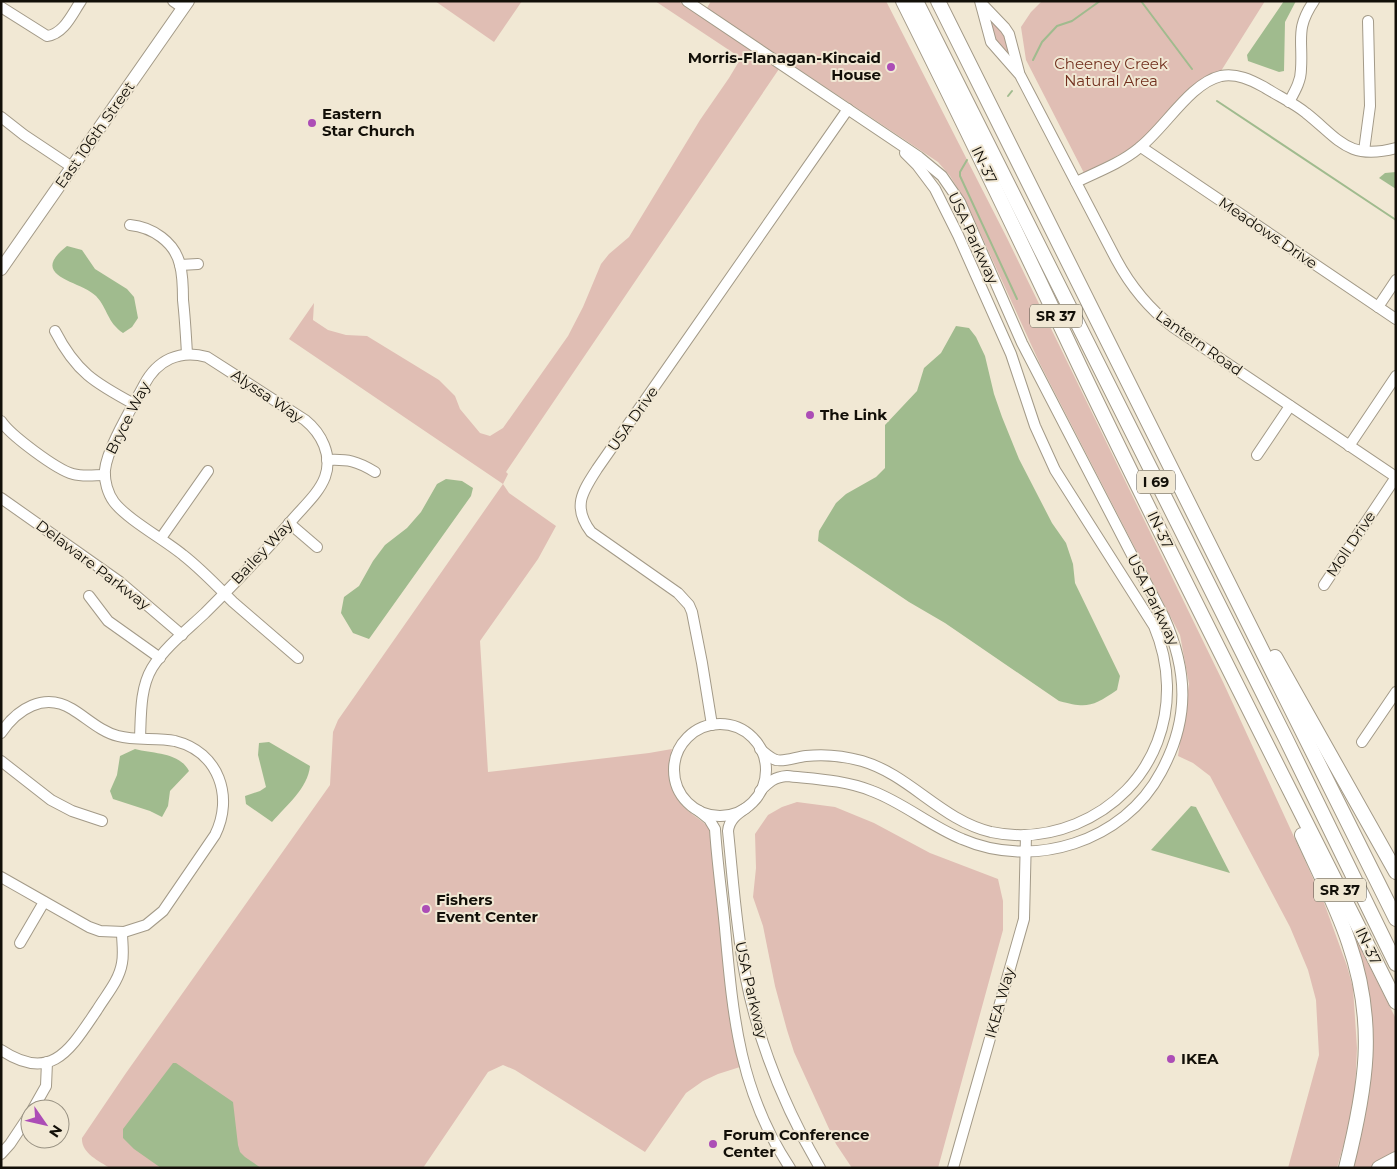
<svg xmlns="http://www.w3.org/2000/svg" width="1397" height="1169" viewBox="0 0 1397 1169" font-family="Montserrat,sans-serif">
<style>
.green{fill:#e0beb4}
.water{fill:#a0bb8e}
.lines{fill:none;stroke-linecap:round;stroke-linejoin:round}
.stream{stroke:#a0bb8e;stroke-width:2}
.minor-casing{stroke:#a39a88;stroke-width:12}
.major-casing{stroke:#a39a88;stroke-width:14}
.highway-casing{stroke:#a39a88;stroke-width:16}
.minor{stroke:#fff;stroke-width:10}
.major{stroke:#fff;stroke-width:12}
.highway{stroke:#fff;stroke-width:14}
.poi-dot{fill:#ac4db6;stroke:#f1e8d4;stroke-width:2}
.labels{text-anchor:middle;stroke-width:4;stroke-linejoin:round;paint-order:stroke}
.shield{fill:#f1e8d4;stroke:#555045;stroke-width:1}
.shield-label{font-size:14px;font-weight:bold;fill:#120f08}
.poi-label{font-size:15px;font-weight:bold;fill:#120f08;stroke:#f1e8d4;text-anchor:start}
.park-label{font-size:15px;fill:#72301e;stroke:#f1e8d4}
.street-label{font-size:15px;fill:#120f08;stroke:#f1e8d4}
</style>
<rect width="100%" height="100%" fill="#f1e8d4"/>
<!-- green -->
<g class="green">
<path d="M435,1H522L494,42Z"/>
<path d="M655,1H678L779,69L506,472L508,474L503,484L509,493L556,526L538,559L480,641L488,772L649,753L672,749C667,771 668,794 687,810C694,816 702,821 709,827L731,1028L740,1067L718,1074L703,1081L686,1093L645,1152L515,1070L503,1065L488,1072L423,1168H110C99,1161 81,1153 82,1138L126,1073L330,785L333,732L338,720L503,484L289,339L314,303L313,320L328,330L346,335L367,336L439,380L455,396L460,409L480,433L490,436L503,428L568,336L583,307L601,264L609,254L629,237L700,120L729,78L741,58Z"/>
<path d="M711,1H886L1007,238L1223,682L1323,900L1347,966L1353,988L1357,1048L1355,1093L1347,1133L1337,1168H1288L1319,1055L1316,1000L1308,970L1290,927L1210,776L1193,763L1178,756L1189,684L1180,635L1040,364L966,202L950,176L938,162L707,8Z"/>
<path d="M1042,1H1265L1221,71L1192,88L1136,146L1084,173L1026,60L1021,27L1031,12Z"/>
<path d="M990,18L1006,35L1010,56L995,42Z"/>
<path d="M797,802L835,807L874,823L930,853L998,879L1003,901V930L938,1168H852L836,1144L794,1052L787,1030L775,986L763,926L753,897L756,868L755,834L768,815L782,807Z"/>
<path d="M1355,937L1396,1019V1155L1373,1168H1352C1362,1128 1372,1088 1373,1047C1373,1009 1364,973 1355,937Z"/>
</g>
<!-- water -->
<g class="water">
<path d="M1284,1H1296L1285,22L1284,71L1279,72L1248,61L1247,55Z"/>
<path d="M1396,172V189L1379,178L1385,173Z"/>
<path d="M67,246L82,250L95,269L127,289L134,297L138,318L132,327L123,333C107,322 108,309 96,296C80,280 27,277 67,246Z"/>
<path d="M956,326L969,328L976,337L985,356L994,394L1002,417L1019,459L1052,523L1066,543L1073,564L1075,583L1120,676L1117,690C1093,706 1088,709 1059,701L945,623L909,602L818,541L819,531L836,503L846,494L876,477L885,468V425L917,391L924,368L941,353Z"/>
<path d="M446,479L462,481L473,488L471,496L369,639L353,633L341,613L344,597L359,586L373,561L385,545L407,528L421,512L437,484Z"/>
<path d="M269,742L310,766C308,788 286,806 272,822L246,804L245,796L260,791L266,787L258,755L259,743Z"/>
<path d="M135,749C154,754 179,752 189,771L170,791L168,806L162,817L150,811L113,799L110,791L117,775L120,756Z"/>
<path d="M1191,806L1196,807L1230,873L1151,850Z"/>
<path d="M173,1063H176L233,1102L238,1145L240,1152L245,1157L261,1168H161L134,1149L123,1138V1129Z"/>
</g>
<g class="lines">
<!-- stream -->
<g class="stream">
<path d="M1141,1L1192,69"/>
<path d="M1033,60L1042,42L1057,26L1072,21L1100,1"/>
<path d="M1008,96L1012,91"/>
<path d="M1217,101L1396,220"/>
<path d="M967,160L960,172V176L1017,299"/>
</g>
<defs>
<g id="minor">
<path d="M173,1L183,8"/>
<path d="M687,1L919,157L942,176L960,202L1022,343L1164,617C1188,671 1190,719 1161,772C1124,842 1033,870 962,839C930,826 904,803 872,791C845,780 815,779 787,776C774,777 769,782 760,791"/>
<path d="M980,1L991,42L1020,75L1116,259C1131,287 1148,308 1173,327L1396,477"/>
<path d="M983,5L1005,28L1009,34L1019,72"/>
<path d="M1,7L47,36C64,34 72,14 81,1"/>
<path d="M1289,102C1295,91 1301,81 1301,69C1303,39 1295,29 1314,1"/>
<path d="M1,117L24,135L72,167"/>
<path d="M1141,147L1396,319"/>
<path d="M1364,151L1370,106L1368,21"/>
<path d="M1076,182C1097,172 1121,163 1139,148C1165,128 1190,83 1221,76C1237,73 1251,80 1264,87C1278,96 1294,103 1306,113C1339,139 1348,161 1396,148"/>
<path d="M130,225C152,227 175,242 180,265C183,276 183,289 183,300C185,318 186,336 187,354"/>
<path d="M180,265L198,264"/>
<path d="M1378,307L1396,280"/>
<path d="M55,331C76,372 95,383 134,404"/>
<path d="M1,421C10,435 57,470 73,474C83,477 95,475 105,475"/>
<path d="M1349,446L1396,376"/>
<path d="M1257,455L1290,406"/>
<path d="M327,460C348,459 357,461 375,472"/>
<path d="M1,498L120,582L182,635"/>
<path d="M289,523L317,547"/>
<path d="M161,538L208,471"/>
<path d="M1324,585L1396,477"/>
<path d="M89,596L108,621L160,658"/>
<circle cx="720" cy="770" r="46"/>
<path d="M712,725L702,663L692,612L689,605L678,593L591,532C572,507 582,492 597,469L848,109"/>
<path d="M1,733C17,709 44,692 72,709C87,718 101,732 118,736C136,741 157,737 175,741C219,752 234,797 215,835L163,911L146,925L124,932L100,931L89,927L1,877"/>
<path d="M140,738C141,715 140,688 152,668C165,647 187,630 205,613C235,583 265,552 293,519C304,506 319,493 325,477C333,455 321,433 305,420L207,357C180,349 157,360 144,385C133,406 107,448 105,470C104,481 108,494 114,502C128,520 165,540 183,555C201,569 217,586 233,602L298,658"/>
<path d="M1362,742L1396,692"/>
<path d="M760,749C765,753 770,758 776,760C785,762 796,757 806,756C824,754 844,756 862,761C910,775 941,820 991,832C1019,838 1049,835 1076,824C1156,791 1187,704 1154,626L1055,470L1035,426L1011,354L958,235L935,189L917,165L905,153"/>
<path d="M1,761L51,800L72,811L102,821"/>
<path d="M746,808C737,814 729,820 728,831C733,879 736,927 745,974C758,1042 785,1108 820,1168"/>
<path d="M699,811L709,819L715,829C717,862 722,895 725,928C733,1016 739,1091 790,1168"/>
<path d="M20,943L44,902"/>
<path d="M1,1050C52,1084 71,1048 97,1010C106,995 119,981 122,963C124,953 122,942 122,932"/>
<path d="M33,1109L46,1086L47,1062"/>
<path d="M1,1154L10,1144L30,1114"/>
<path d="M953,1168L1024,919L1026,835"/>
</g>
<path id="major" d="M1,269L188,1"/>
<g id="highway">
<path d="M903,1C964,123 1023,246 1081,369C1183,582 1291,791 1396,1002"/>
<path d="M916,1L1286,739L1396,964"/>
<path d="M938,1L1396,919"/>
<path d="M1275,657L1396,872"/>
<path d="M1302,835C1318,871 1337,906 1349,943C1377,1024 1366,1088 1346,1168"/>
<path d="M1379,1168L1396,1159"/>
</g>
</defs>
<!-- minor casing -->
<use href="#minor" class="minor-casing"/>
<!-- major casing -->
<use href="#major" class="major-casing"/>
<!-- highway casing -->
<use href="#highway" class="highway-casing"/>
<!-- minor -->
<use href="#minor" class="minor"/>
<!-- major -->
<use href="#major" class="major"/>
<!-- highway -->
<use href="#highway" class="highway"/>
</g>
<!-- markers -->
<g class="poi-dot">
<circle cx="891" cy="67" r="5"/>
<circle cx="312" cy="123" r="5"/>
<circle cx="810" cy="415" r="5"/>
<circle cx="426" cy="909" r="5"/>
<circle cx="1171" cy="1059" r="5"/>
<circle cx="713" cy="1144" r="5"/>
</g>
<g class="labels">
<!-- shield labels -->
<g class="shield">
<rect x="1030" y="304.5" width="52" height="23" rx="4"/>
<rect x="1137" y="470.5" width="38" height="23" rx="4"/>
<rect x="1314" y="878.5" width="52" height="23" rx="4"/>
</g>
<g class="shield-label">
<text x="1056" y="321">SR 37</text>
<text x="1156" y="487">I 69</text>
<text x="1340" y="895">SR 37</text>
</g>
<!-- poi labels -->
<g class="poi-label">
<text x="881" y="63" text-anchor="end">Morris-Flanagan-Kincaid<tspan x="881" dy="17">House</tspan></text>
<text x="322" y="119">Eastern<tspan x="322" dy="17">Star Church</tspan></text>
<text x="820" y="420">The Link</text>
<text x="436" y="905">Fishers<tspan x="436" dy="17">Event Center</tspan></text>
<text x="1181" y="1064">IKEA</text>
<text x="723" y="1140">Forum Conference<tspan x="723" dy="17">Center</tspan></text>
</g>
<!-- park labels -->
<g class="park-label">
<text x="1111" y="69">Cheeney Creek<tspan x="1111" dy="17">Natural Area</tspan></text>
</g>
<!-- street labels -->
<g class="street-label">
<text transform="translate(95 135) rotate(-55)" y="5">East 106th Street</text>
<text transform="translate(984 165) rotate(64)" y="5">IN-37</text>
<text transform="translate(1268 233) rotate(34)" y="5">Meadows Drive</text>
<text transform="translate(973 238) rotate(65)" y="5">USA Parkway</text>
<text transform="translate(1199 343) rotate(35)" y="5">Lantern Road</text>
<text transform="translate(267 396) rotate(34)" y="5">Alyssa Way</text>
<text transform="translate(128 418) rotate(-63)" y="5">Bryce Way</text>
<text transform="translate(633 419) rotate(-55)" y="5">USA Drive</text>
<text transform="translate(1160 530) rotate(64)" y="5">IN-37</text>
<text transform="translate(1351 544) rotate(-56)" y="5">Moll Drive</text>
<text transform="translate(262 552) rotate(-47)" y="5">Bailey Way</text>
<text transform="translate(93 565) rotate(37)" y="5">Delaware Parkway</text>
<text transform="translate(1153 600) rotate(64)" y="5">USA Parkway</text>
<text transform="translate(1368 946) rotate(64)" y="5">IN-37</text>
<text transform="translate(751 990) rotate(77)" y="5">USA Parkway</text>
<text transform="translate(1000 1003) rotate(-74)" y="5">IKEA Way</text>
</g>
</g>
<!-- border -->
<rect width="1397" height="1169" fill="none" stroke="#120f08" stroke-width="5"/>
<!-- north arrow -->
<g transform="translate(45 1124) rotate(124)"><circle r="24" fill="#f1e8d4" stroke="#989182"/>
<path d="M0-4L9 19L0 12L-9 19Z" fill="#ac4db6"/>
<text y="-8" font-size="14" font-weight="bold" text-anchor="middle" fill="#120f08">N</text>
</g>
</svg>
